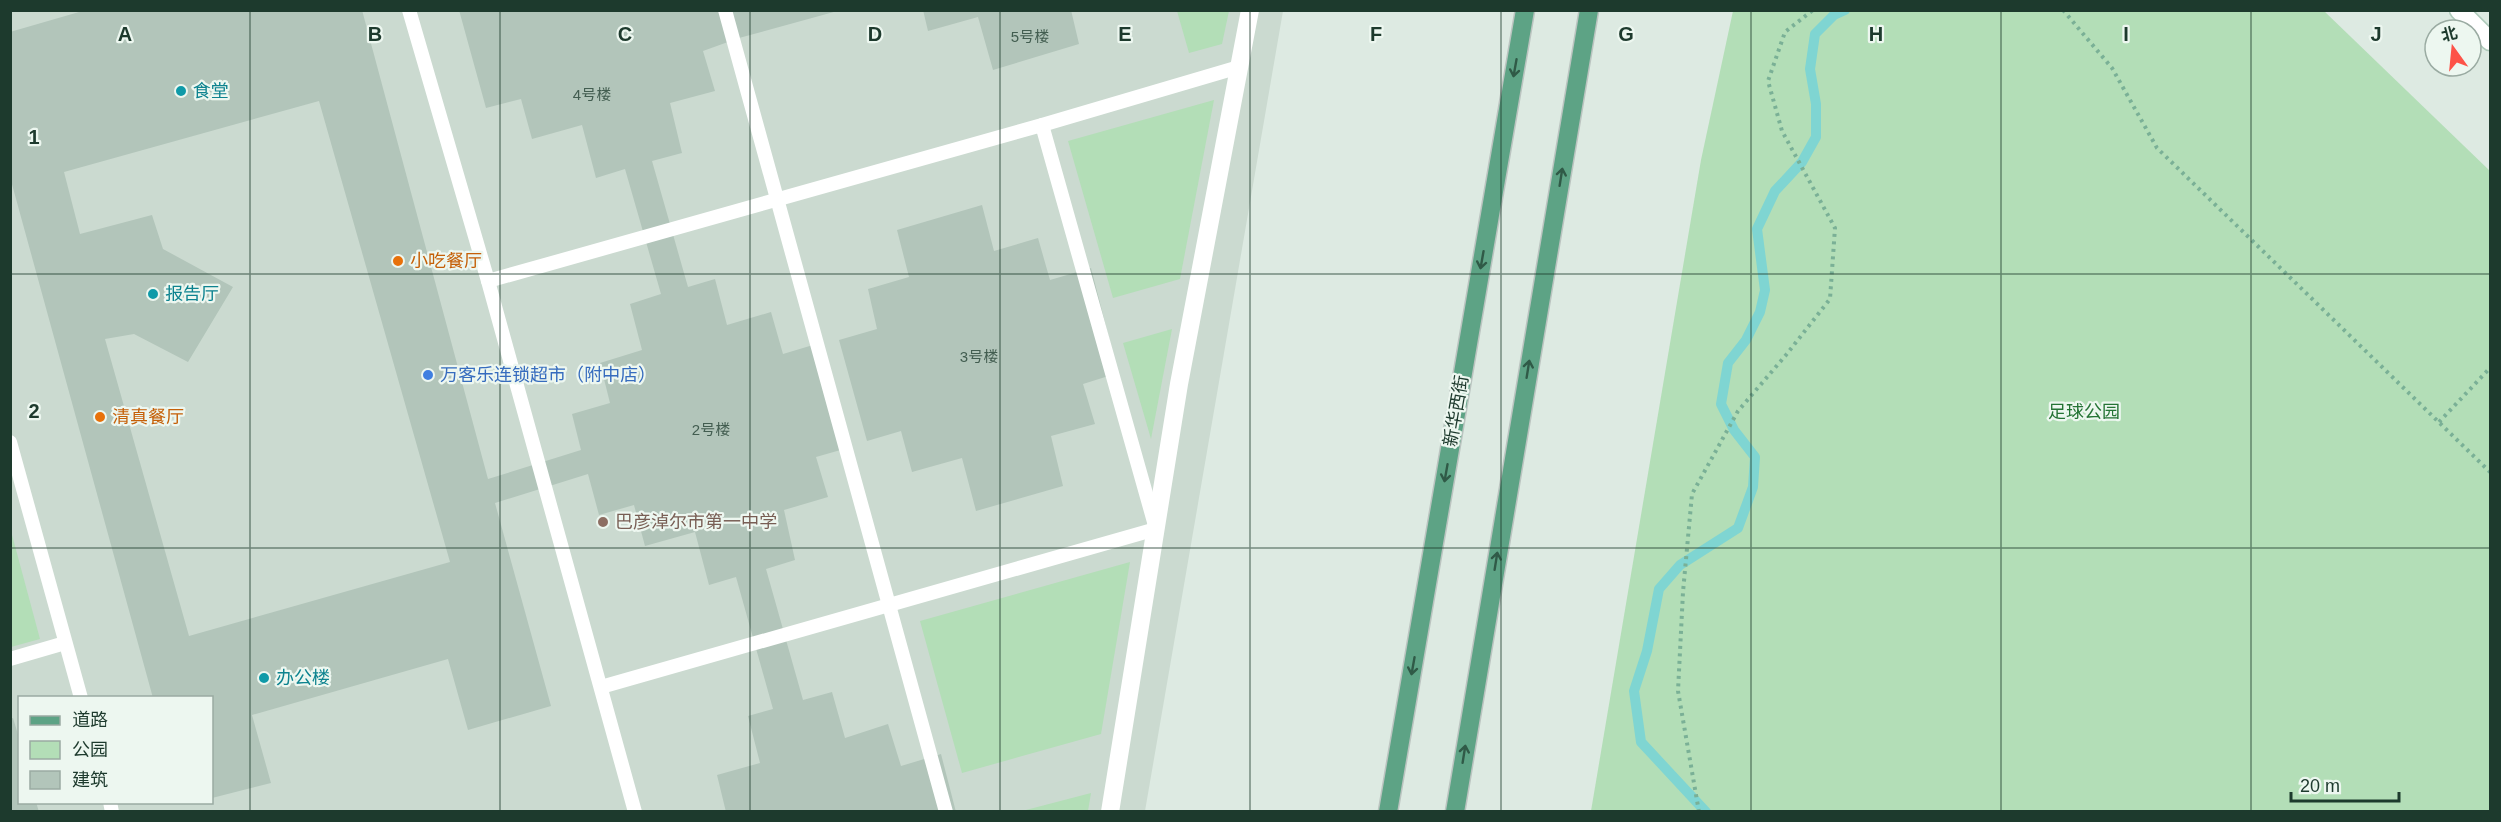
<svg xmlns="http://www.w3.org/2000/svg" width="2501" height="822" viewBox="0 0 2501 822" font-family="Helvetica,'Noto Sans SC',sans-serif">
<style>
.built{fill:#cbdad0;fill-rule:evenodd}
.green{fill:#b3deb7}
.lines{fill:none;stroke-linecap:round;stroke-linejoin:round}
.stream{stroke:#7fd5d2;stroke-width:10}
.building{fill:#b2c5ba;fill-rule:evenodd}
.secondary-casing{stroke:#afcbbb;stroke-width:21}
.primary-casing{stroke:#bbc4c0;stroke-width:21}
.path{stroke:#7ab096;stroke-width:4;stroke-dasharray:3 4.5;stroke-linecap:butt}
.lane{stroke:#fff;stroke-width:14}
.street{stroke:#fff;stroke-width:18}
.secondary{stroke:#fff;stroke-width:18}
.primary{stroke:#5da385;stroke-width:18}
.oneway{stroke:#305a47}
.grid{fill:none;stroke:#1d3a2d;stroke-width:1.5;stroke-opacity:0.55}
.culture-dot{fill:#0f9aa8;stroke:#edf7f0;stroke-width:2}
.food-dot{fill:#e8710a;stroke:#edf7f0;stroke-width:2}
.shop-dot{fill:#3f7fe0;stroke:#edf7f0;stroke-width:2}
.education-dot{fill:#8d6e63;stroke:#edf7f0;stroke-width:2}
.labels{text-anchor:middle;stroke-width:4.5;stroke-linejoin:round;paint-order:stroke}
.number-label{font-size:15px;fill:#425d50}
.culture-label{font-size:18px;fill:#0d838f;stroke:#edf7f0;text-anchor:start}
.food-label{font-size:18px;fill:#c56008;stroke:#edf7f0;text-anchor:start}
.shop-label{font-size:18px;fill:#366cbe;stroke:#edf7f0;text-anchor:start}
.street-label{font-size:18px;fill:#1d3a2d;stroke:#edf7f0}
.park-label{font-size:18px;fill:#257435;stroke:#edf7f0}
.education-label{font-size:18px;fill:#785e54;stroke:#edf7f0;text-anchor:start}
.grid-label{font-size:20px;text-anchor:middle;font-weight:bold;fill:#1d3a2d;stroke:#edf7f0;stroke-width:4.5;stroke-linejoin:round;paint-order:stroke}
</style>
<rect width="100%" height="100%" fill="#ddeae2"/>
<!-- built -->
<path class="built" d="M10,11H1283L1145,811H11ZM20,698H212V802H20Z"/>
<!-- green -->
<g class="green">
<path d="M1177,11H1229L1222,44L1189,53Z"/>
<path d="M1733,11H2324L2490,171V811H1591L1701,160Z"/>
<path d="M1214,100L1180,279L1113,298L1068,141Z"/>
<path d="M1172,329L1151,439L1123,343Z"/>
<path d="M11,531L40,639L11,647H10Z"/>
<path d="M1130,562L1101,734L962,773L920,621Z"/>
<path d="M1091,793L1088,811H1022Z"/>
</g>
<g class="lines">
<!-- stream -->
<path class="stream" d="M1706,812L1641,742L1634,691L1647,651L1659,589L1680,565L1738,528L1753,487L1755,457L1734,430L1721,404L1728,363L1746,340L1760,312L1765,290L1757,229L1775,191L1802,162L1816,137V104L1810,69L1815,34L1834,15L1845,10"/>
</g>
<!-- building -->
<g class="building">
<path d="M86,10H362L488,479L581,450L572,414L610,403L600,363L642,350L630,304L661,294L625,169L596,178L582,125L532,139L521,99L486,108L459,10H841L739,38L703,51L715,91L670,103L682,153L652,161L688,287L715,279L727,325L771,312L783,354L823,342L851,447L816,457L828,497L784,510L795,560L766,569L803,700L832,692L845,738L888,724L901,766L941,754L956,812H726L717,775L760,763L748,716L773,709L736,577L709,585L695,532L645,546L634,505L599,515L588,474L495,503L551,706L468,730L448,659L252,715L271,783L212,798V698H153L10,177V32ZM319,101L450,562L189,636L105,339L134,334L188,362L233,287L163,249L152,215L80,234L64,172Z"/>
<path d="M923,10H1071L1079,44L993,70L978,17L928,31Z"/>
<path d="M982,205L994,251L1038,238L1050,280L1091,268L1118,373L1083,384L1095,424L1051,436L1063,486L976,511L962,458L912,472L901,431L867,441L839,340L877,329L868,289L909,277L897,230Z"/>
<path d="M13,718L20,741V802H36L39,812H10V719Z"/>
</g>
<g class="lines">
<defs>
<path id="secondary" d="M2459,10L2490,41"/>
<g id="primary">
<path d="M1388,812L1525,10"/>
<path d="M1455,812L1589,10"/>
</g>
</defs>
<!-- secondary casing -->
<use href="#secondary" class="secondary-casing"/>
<!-- primary casing -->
<use href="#primary" class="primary-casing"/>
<!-- path -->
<g class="path">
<path d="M2063,10L2112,68L2157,148L2490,472"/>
<path d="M2439,422L2490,368"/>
<path d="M1699,812L1678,691L1683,592L1692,494L1738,411L1786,355L1830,299L1835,228L1782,131L1768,81L1785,32L1813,10"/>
</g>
<!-- lane -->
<g class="lane">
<path d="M409,10L488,281L635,812"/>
<path d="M725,10L946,812"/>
<path d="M488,281L1042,125L1239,67"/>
<path d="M10,442L81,698"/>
<path d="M10,659L65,643"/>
<path d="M601,687L1156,529L1042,125"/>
<path d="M110,802L112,812"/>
</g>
<!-- street -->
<path class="street" d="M1110,812L1179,384L1250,10"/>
<!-- secondary -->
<use href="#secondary" class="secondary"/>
<!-- primary -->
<use href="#primary" class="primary"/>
</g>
<!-- one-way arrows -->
<defs><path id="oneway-shaft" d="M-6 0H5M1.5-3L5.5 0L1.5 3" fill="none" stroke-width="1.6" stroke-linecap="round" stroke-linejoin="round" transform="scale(1.5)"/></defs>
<g class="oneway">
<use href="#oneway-shaft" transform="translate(1515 68) rotate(100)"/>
<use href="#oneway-shaft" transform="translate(1561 177) rotate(-81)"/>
<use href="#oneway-shaft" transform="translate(1482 260) rotate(100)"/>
<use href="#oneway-shaft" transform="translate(1528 369) rotate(-81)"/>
<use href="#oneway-shaft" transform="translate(1446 473) rotate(100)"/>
<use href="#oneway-shaft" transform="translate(1496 561) rotate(-81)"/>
<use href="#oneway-shaft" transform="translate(1413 666) rotate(100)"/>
<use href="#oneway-shaft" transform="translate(1464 754) rotate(-81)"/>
</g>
<!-- grid -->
<path class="grid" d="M250,10V812M500,10V812M750,10V812M1000,10V812M1250,10V812M1501,10V812M1751,10V812M2001,10V812M2251,10V812M10,274H2490M10,548H2490"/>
<!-- markers -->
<g class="culture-dot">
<circle cx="181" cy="91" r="6"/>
<circle cx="153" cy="294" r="6"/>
<circle cx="264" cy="678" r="6"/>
</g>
<g class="food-dot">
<circle cx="398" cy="261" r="6"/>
<circle cx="100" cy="417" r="6"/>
</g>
<circle class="shop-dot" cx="428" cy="375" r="6"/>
<circle class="education-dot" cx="603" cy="522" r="6"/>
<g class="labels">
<!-- number labels -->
<g class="number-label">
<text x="1030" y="42">5号楼</text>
<text x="592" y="100">4号楼</text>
<text x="979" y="362">3号楼</text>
<text x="711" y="435">2号楼</text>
</g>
<!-- culture labels -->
<g class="culture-label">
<text x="193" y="97">食堂</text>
<text x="165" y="300">报告厅</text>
<text x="276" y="684">办公楼</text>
</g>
<!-- food labels -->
<g class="food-label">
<text x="410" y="267">小吃餐厅</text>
<text x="112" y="423">清真餐厅</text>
</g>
<!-- shop labels -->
<g class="shop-label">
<text x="440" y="381">万客乐连锁超市（附中店）</text>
</g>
<!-- street labels -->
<g class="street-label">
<text transform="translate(1456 411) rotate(-80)" y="6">新华西街</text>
</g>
<!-- park labels -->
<g class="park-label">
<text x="2084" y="418">足球公园</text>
</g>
<!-- education labels -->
<g class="education-label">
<text x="615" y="528">巴彦淖尔市第一中学</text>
</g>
</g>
<g class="grid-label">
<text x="125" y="41">A</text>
<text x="375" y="41">B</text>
<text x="625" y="41">C</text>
<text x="875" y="41">D</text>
<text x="1125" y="41">E</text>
<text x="1376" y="41">F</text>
<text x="1626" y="41">G</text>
<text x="1876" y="41">H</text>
<text x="2126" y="41">I</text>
<text x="2376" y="41">J</text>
<text x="34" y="144">1</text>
<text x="34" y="418">2</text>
</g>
<!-- border -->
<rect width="2501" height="822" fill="none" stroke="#1d3a2d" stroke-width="24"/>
<!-- legend -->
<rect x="18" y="696" width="195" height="108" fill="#edf7f0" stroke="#9aaba2" stroke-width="1.5"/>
<rect x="30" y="716" width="30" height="9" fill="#5da385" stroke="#9aaba2" stroke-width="1.5"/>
<text x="72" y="726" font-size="18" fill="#1d3a2d">道路</text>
<rect x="30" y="741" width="30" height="18" fill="#b3deb7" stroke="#9aaba2" stroke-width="1.5"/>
<text x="72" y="756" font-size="18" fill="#1d3a2d">公园</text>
<rect x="30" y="771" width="30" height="18" fill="#b2c5ba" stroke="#9aaba2" stroke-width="1.5"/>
<text x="72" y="786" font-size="18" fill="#1d3a2d">建筑</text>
<!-- north arrow -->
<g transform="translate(2453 48) rotate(345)"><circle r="28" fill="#edf7f0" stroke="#9aaba2" stroke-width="1.5"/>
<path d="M0-4.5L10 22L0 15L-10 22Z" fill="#fd5348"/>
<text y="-9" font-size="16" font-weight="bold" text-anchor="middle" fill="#1d3a2d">北</text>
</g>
<!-- scale -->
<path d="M2291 792v9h108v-9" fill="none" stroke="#1d3a2d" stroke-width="3"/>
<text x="2300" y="792" font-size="18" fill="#1d3a2d" stroke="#edf7f0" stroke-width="4.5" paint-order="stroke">20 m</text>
</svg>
